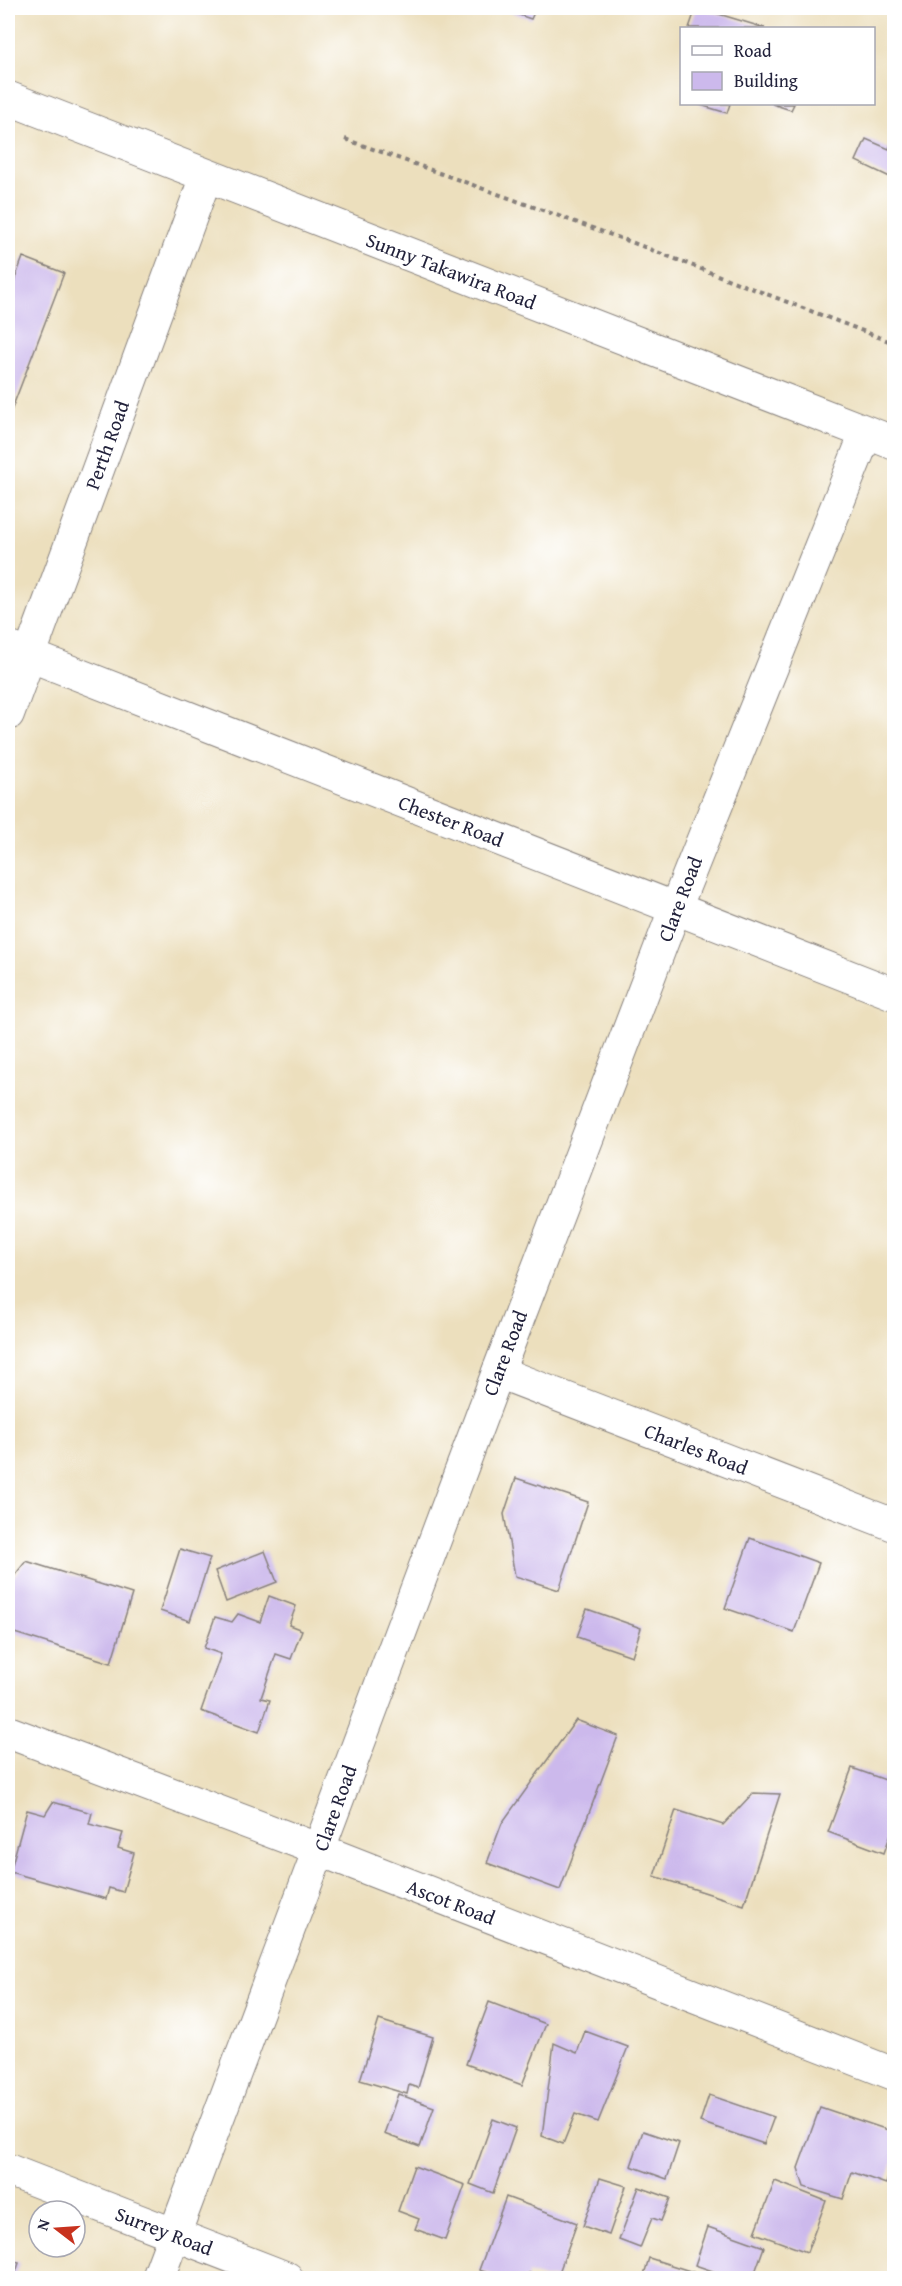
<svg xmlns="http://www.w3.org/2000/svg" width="902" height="2286" viewBox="0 0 902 2286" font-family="'Gentium Book Plus',serif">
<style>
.building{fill:#ccb9ec}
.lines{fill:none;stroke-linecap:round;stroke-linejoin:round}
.street-casing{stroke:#87807c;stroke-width:34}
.secondary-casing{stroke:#87807c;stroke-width:35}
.path{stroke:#87807c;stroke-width:4;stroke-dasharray:4.5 4.5;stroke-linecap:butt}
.street{stroke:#fff;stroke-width:32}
.secondary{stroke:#fff;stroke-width:33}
.labels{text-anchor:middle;stroke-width:6;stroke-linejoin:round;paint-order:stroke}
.street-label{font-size:20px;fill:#22223b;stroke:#fff}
</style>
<rect width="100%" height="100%" fill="#fff"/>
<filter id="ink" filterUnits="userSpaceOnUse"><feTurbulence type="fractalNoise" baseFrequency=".0167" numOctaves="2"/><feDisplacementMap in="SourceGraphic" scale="12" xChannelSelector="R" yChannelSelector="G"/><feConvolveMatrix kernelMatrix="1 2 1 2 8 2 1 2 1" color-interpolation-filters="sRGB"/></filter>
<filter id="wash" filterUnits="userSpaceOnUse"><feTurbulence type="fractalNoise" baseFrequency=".008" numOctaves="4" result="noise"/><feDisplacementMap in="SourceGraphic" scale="24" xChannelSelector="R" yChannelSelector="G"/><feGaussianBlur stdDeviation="1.35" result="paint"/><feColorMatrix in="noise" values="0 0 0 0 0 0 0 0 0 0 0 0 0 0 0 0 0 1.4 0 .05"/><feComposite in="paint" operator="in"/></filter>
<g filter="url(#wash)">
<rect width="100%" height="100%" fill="#ecdfbd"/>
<g id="blocks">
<!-- building -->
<g class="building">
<path d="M499,8H536L531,19Z"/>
<path d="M696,8H699L765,28H689Z"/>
<path d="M697,104H730L727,113Z"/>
<path d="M772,104H794L791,110Z"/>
<path d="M894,137V179L856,161L866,139L889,149Z"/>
<path d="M23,257L64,273L8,419V298Z"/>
<path d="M516,1478L588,1502L559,1590L515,1576L504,1514Z"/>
<path d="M750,1538L819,1563L794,1632L725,1608Z"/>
<path d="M180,1549L210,1558L190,1621L160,1611Z"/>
<path d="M265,1551L277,1582L226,1602L215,1571Z"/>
<path d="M26,1561L132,1594L111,1663L8,1631L10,1581Z"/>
<path d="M269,1596L296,1606L289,1625L302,1630L291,1659L276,1654L261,1698L270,1700L259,1732L201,1711L221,1654L204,1648L215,1617L232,1622L238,1614L260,1622Z"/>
<path d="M587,1609L641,1628L632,1656L577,1637Z"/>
<path d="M576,1720L618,1736L560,1890L487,1863L502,1823Z"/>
<path d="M852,1768L894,1783V1825L884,1853L828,1832Z"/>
<path d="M753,1793L780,1794L744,1905L654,1876L676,1810L723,1825Z"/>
<path d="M53,1802L92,1813L89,1824L123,1833L118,1848L134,1853L123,1892L109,1888L106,1899L10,1872L27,1810L45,1815Z"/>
<path d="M489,2002L546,2024L522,2085L466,2064Z"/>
<path d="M379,2020L433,2037L418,2088L409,2085L407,2094L360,2080Z"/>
<path d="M585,2031L628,2047L598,2122L575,2114L563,2144L542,2136L554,2043L577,2053Z"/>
<path d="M398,2094L434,2107L420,2147L384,2134Z"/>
<path d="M709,2095L774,2117L764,2144L700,2122Z"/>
<path d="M820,2107L894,2132V2158L886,2184L852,2172L843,2199L804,2187L798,2168Z"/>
<path d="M493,2119L516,2128L493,2193L470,2184Z"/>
<path d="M643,2131L679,2143L667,2179L631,2166Z"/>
<path d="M414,2166L465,2185L445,2240L415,2229L419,2219L398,2211Z"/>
<path d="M600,2178L626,2186L609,2235L583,2226Z"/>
<path d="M775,2181L826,2201L807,2252L755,2233Z"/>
<path d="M639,2187L670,2198L661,2221L652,2218L640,2248L619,2240Z"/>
<path d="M506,2197L577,2223L557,2278H543L529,2273L527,2278H503L479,2270Z"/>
<path d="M708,2227L764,2247L753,2278H733L695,2265Z"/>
<path d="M649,2258L712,2278H643Z"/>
<path d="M8,2259L19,2263L14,2278H8Z"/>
</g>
</g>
</g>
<g filter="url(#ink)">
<use href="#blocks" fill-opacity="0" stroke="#87807c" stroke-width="1.5"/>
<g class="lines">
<defs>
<g id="street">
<path d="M8,647L894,994"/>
<path d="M8,714L206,176"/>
<path d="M498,1372L894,1525"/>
<path d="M8,1732L320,1850L894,2074"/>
<path d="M8,2170L287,2278"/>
<path d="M158,2278L498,1372L675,909L866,433"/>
</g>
<path id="secondary" d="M8,98L894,443"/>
</defs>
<!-- street casing -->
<use href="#street" class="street-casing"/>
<!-- secondary casing -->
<use href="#secondary" class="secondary-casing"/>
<!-- path -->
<path class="path" d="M345,139L631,242L894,343"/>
<!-- street -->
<use href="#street" class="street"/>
<!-- secondary -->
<use href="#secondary" class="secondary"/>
</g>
</g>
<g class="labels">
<!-- street labels -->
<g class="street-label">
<text transform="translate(451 271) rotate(21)" y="7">Sunny Takawira Road</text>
<text transform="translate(107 445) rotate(-70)" y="7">Perth Road</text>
<text transform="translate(451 821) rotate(21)" y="7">Chester Road</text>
<text transform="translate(680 899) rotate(-69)" y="7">Clare Road</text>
<text transform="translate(505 1353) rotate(-69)" y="7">Clare Road</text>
<text transform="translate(696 1449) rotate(21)" y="7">Charles Road</text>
<text transform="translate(335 1808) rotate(-70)" y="7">Clare Road</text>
<text transform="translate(451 1902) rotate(21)" y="7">Ascot Road</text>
<text transform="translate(164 2231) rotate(21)" y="7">Surrey Road</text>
</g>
</g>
<!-- margin -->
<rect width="902" height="2286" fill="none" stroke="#fff" stroke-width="30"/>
<!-- legend -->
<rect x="680" y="27" width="195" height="78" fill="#ffffff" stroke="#a7a7b1" stroke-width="1.5"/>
<rect x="692" y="46" width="30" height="9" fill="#ffffff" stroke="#a7a7b1" stroke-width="1.5"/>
<text x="734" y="57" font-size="18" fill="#22223b">Road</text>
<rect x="692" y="72" width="30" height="18" fill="#ccb9ec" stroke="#a7a7b1" stroke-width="1.5"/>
<text x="734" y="87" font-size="18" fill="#22223b">Building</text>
<!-- north arrow -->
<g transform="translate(57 2229) rotate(287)"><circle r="28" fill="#ffffff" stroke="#a7a7b1" stroke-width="1.5"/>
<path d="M0-4.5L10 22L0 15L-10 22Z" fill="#c8321e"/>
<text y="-9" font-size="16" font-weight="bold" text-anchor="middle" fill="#22223b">N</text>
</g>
</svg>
